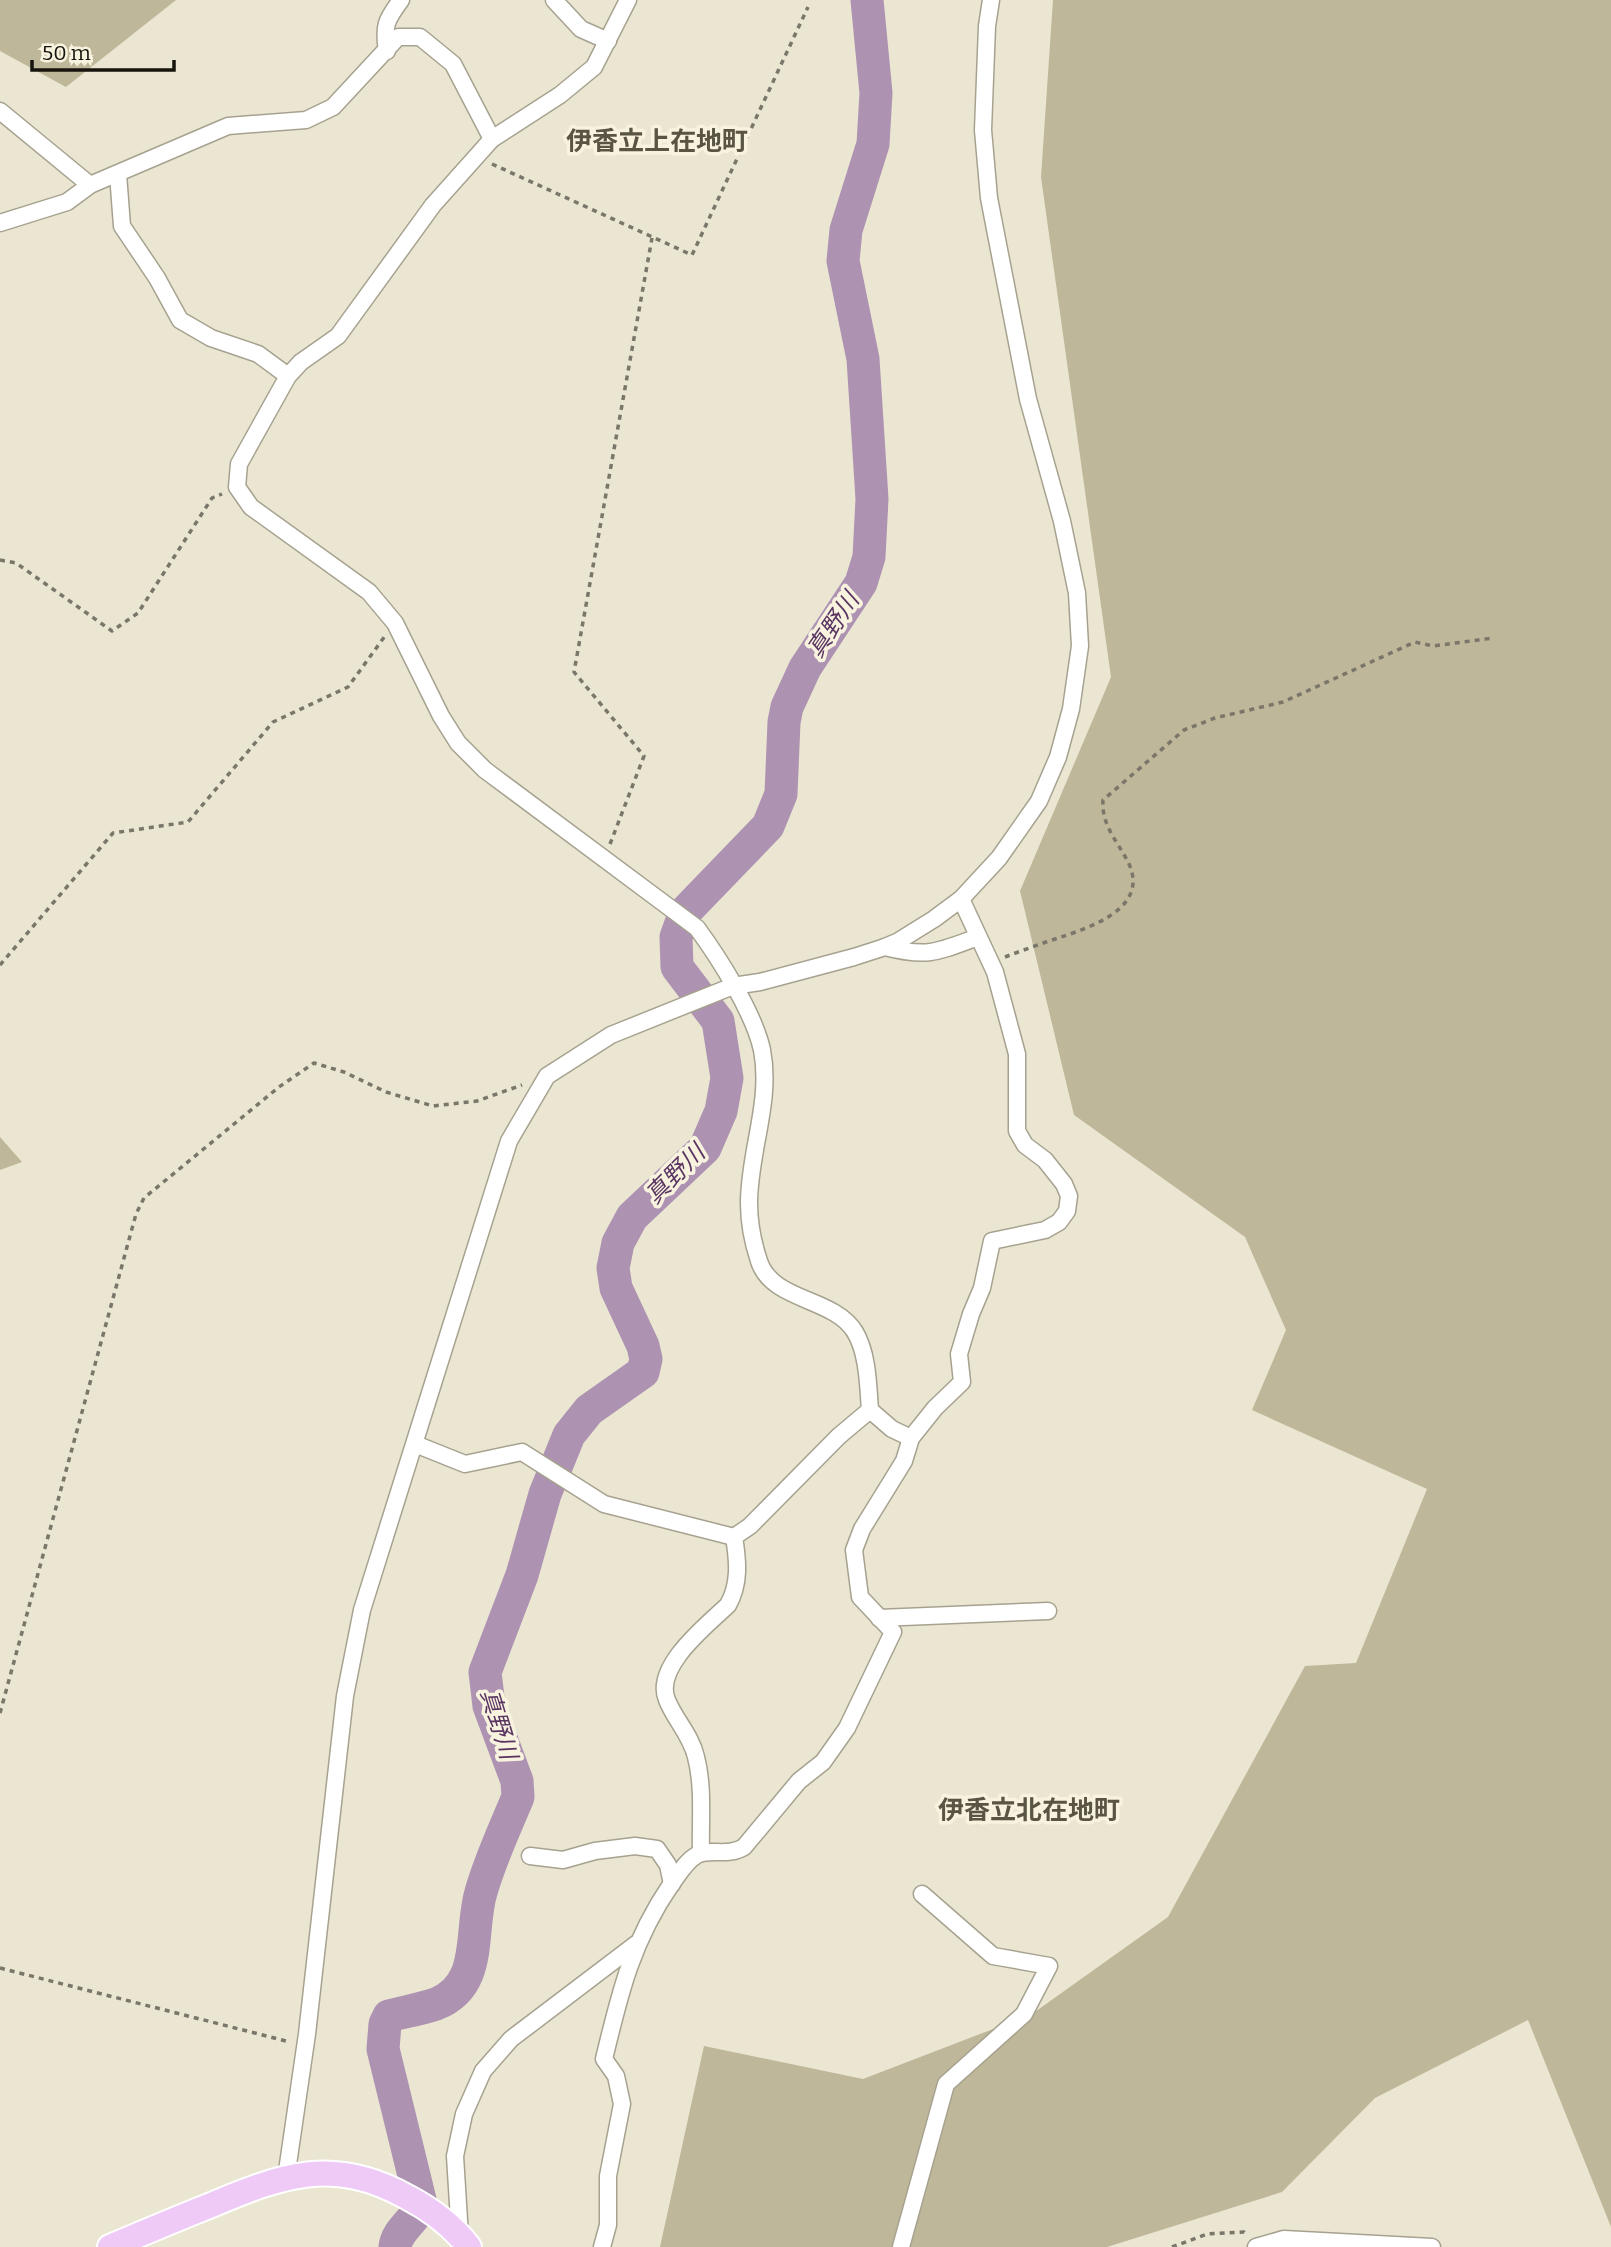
<svg xmlns="http://www.w3.org/2000/svg" width="1611" height="2247" viewBox="0 0 1611 2247" font-family="Bitter,'Noto Sans JP',serif">
<style>
.green{fill:#bfb799}
.lines{fill:none;stroke-linecap:round;stroke-linejoin:round}
.river{stroke:#ad92b2;stroke-width:33}
.street-casing{stroke:#a6a28f;stroke-width:19}
.primary-casing{stroke:#fff;stroke-width:28}
.path{stroke:#7a7669;stroke-width:3.5;stroke-dasharray:5 5;stroke-linecap:butt}
.street{stroke:#fff;stroke-width:16}
.primary{stroke:#efcaf7;stroke-width:24}
.labels{text-anchor:middle;stroke-width:7;stroke-linejoin:round;paint-order:stroke}
.water-label{font-size:24px;font-style:italic;fill:#5a3561;stroke:#f8f3df}
.quarter-label{font-size:26px;font-weight:bold;fill:#595444;stroke:#f8f3df}
</style>
<rect width="100%" height="100%" fill="#ebe6d2"/>
<!-- green -->
<g class="green">
<path d="M0,0H176L66,87L0,51Z"/>
<path d="M1053,0H1611V2227L1528,2020L1375,2098L1282,2192L1107,2247H660L704,2046L863,2079L1032,2014L1168,1917L1305,1666L1356,1663L1427,1489L1252,1410L1286,1330L1245,1237L1074,1115L1020,891L1111,677L1041,177Z"/>
<path d="M0,1137L22,1162L0,1170Z"/>
</g>
<g class="lines">
<!-- river -->
<path class="river" d="M395,2247C397,2229 416,2221 421,2204L383,2049L385,2024L389,2016C404,2012 421,2009 436,2004C484,1985 469,1932 481,1892C490,1860 505,1828 518,1797L517,1781L489,1706L485,1672L522,1575L545,1494L569,1435L589,1410L643,1372L646,1359L643,1346L616,1288L613,1268L618,1243L632,1217L705,1148L721,1111L727,1078L718,1021L677,967L676,937L685,912L768,826L781,794L784,722L787,707L805,668L861,583L869,557L872,499L863,359L843,261L846,230L873,144L876,93L867,0"/>
<defs>
<g id="street">
<path d="M554,0L581,29L608,41"/>
<path d="M628,0L594,67L560,95L492,139L433,205L338,336L301,362L288,376L239,464L237,487L251,507L369,592L395,623L441,716L458,743L485,770L697,928C719,958 754,1013 762,1050C772,1102 749,1151 749,1203C749,1222 753,1243 759,1261C772,1302 834,1297 855,1332C868,1354 868,1385 870,1410L839,1436L750,1526L734,1537C738,1561 740,1584 728,1605C707,1625 653,1667 667,1700C675,1720 691,1735 696,1757C704,1788 700,1821 701,1853"/>
<path d="M387,51C383,26 386,20 401,0"/>
<path d="M0,111L90,185"/>
<path d="M118,174L122,226L157,278L180,320L211,338L258,354L288,376"/>
<path d="M0,223L67,202L90,185L228,126L306,120L333,107L398,37H420L453,64L492,139"/>
<path d="M885,947C928,958 937,952 978,937"/>
<path d="M870,1410L892,1429L911,1438"/>
<path d="M415,1444L465,1464L522,1452L604,1504L734,1537"/>
<path d="M879,1618L1048,1611"/>
<path d="M530,1856L563,1860L595,1851L635,1846L657,1849L668,1865L672,1884"/>
<path d="M286,2178L307,2034L345,1696L362,1610L509,1141L547,1076L611,1035L733,986L760,982L854,957L885,947L897,942L934,919L961,899L999,858L1039,801L1058,757L1071,709L1080,646L1077,593L1062,521L1028,399L989,198L983,130L987,26L991,0"/>
<path d="M460,2236L455,2156L464,2114L483,2071L511,2039L636,1944"/>
<path d="M602,2247L608,2225V2176L622,2104L616,2076L604,2059C620,1992 632,1941 672,1883C679,1874 686,1861 697,1855C710,1848 728,1857 744,1847L799,1781L823,1762L847,1728L893,1632L860,1597L854,1550L862,1529L904,1461L911,1438L935,1408L962,1382L959,1354L971,1314L982,1288L992,1241L1045,1230L1059,1222L1067,1211L1069,1196L1064,1184L1045,1160L1025,1145L1017,1131V1054L995,972L961,899"/>
<path d="M901,2247L946,2084L1024,2014L1049,1966L993,1956L922,1894"/>
<path d="M1256,2247L1284,2239L1432,2247"/>
</g>
<path id="primary" d="M110,2247C143,2233 176,2219 209,2206C282,2175 333,2156 407,2197C432,2210 452,2225 469,2247"/>
</defs>
<!-- street casing -->
<use href="#street" class="street-casing"/>
<!-- primary casing -->
<use href="#primary" class="primary-casing"/>
<!-- path -->
<g class="path">
<path d="M492,164L692,255L808,7"/>
<path d="M0,560L16,563L112,631L138,613L212,498L222,494"/>
<path d="M610,844L644,756L574,672L652,238"/>
<path d="M1005,957C1018,952 1032,947 1046,942C1078,931 1151,913 1129,864C1119,843 1101,826 1103,800L1184,730L1215,718L1283,702L1415,642L1433,646L1493,638"/>
<path d="M0,965L113,833L188,822L273,722L348,687L385,636"/>
<path d="M0,1713L136,1214L144,1198L279,1087L314,1063L344,1072L386,1092L433,1106L477,1101L522,1085"/>
<path d="M0,1968L290,2042"/>
<path d="M1172,2247L1207,2234L1244,2232L1247,2235"/>
</g>
<!-- street -->
<use href="#street" class="street"/>
<!-- primary -->
<use href="#primary" class="primary"/>
</g>
<g class="labels">
<!-- water labels -->
<g class="water-label">
<text transform="translate(833 625) rotate(-56)" y="8">真野川</text>
<text transform="translate(675 1174) rotate(-45)" y="8">真野川</text>
<text transform="translate(499 1724) rotate(73)" y="8">真野川</text>
</g>
<!-- quarter labels -->
<g class="quarter-label">
<text x="657" y="150">伊香立上在地町</text>
<text x="1029" y="1819">伊香立北在地町</text>
</g>
</g>
<!-- scale -->
<path d="M32 60v10h142v-10" fill="none" stroke="#16140d" stroke-width="3.5"/>
<text x="42" y="60" font-size="21" fill="#16140d" stroke="#f8f3df" stroke-width="5" paint-order="stroke">50 m</text>
</svg>
